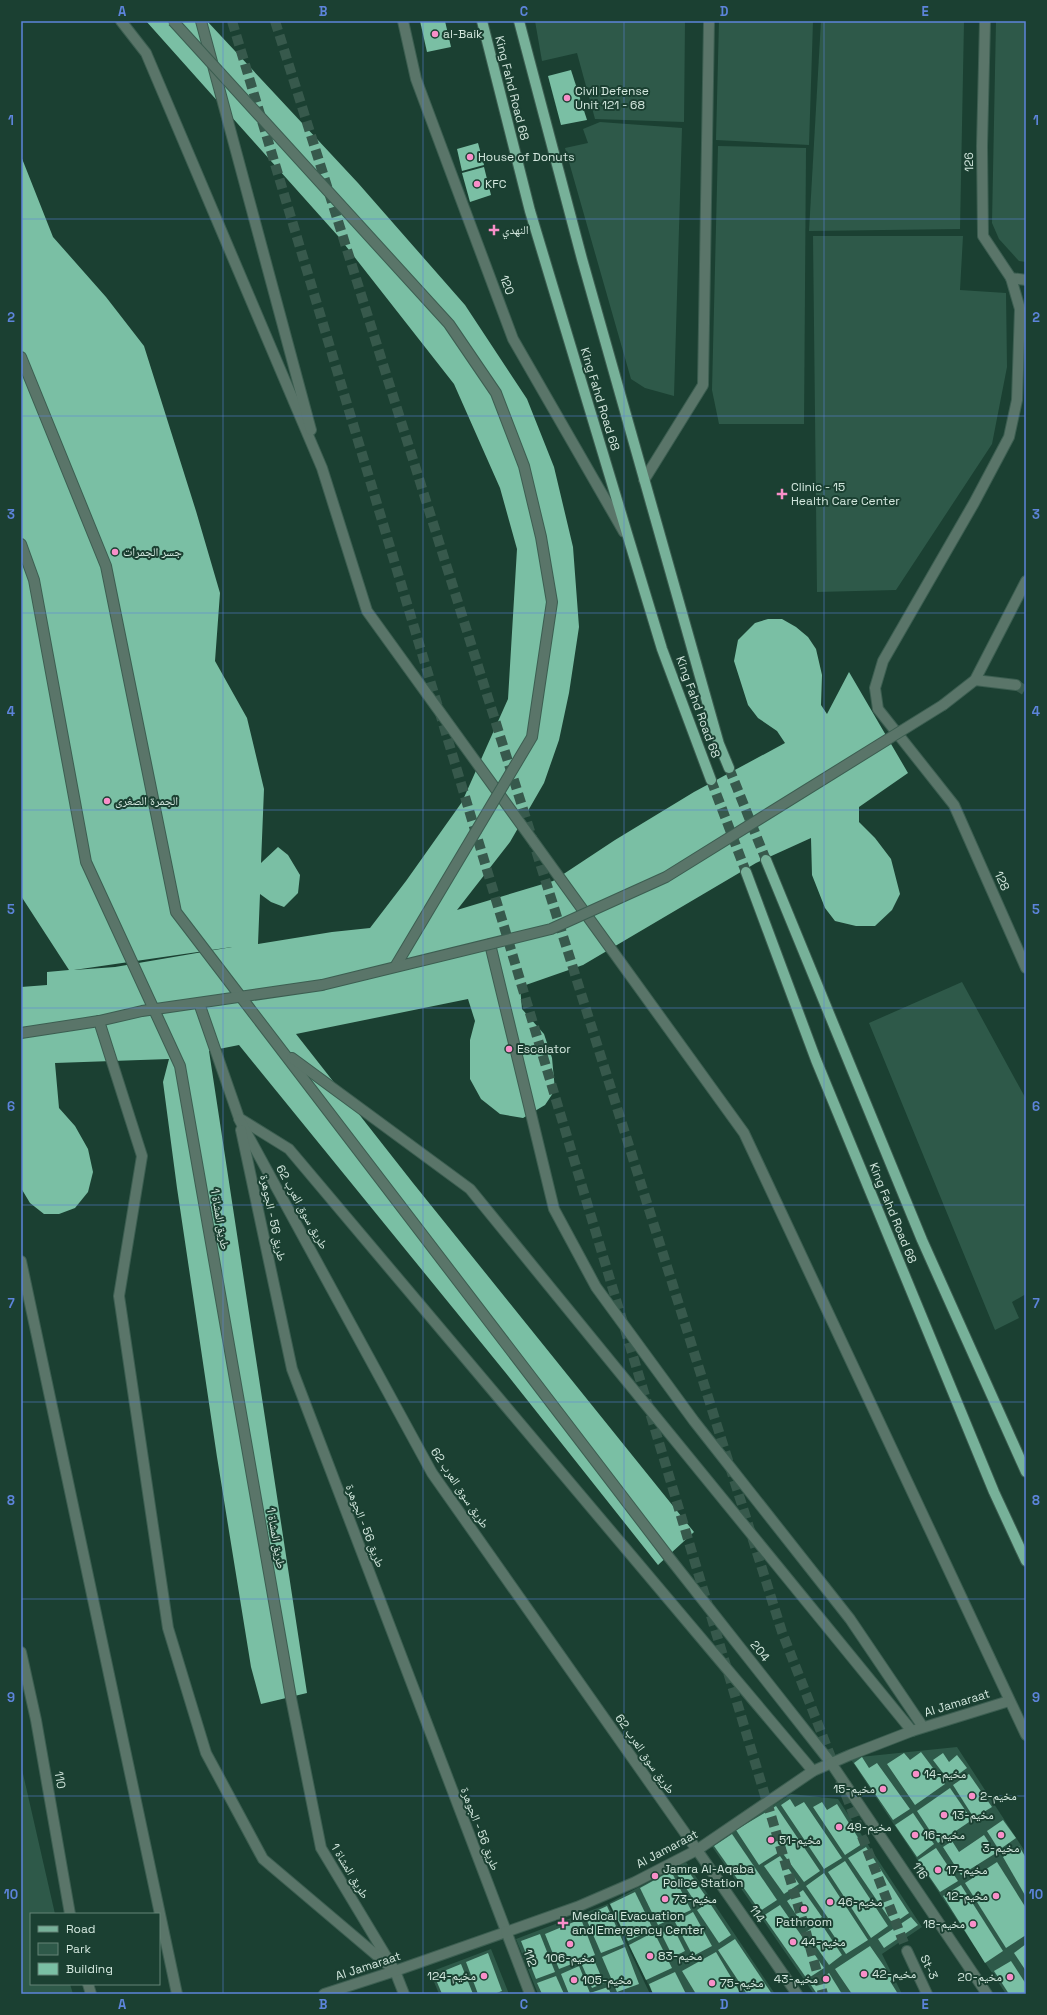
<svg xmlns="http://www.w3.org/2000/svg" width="1047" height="2015" viewBox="0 0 1047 2015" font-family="'Space Grotesk','Noto Naskh Arabic',sans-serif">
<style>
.green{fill:#2e5949}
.building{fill:#7abfa4;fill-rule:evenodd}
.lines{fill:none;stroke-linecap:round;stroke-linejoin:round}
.pedestrian-tunnel{stroke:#37594c;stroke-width:10;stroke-dasharray:10 5;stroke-linecap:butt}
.minor-tunnel{stroke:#37594c;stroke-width:10;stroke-dasharray:10 5;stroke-linecap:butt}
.primary-tunnel{stroke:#37594c;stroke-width:10;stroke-dasharray:10 5;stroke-linecap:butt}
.pedestrian-casing{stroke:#3c5e51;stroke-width:12}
.minor-casing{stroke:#3c5e51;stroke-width:12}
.primary-casing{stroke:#3c5e51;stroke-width:12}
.pedestrian{stroke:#5a7569;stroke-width:10}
.minor{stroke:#5a7569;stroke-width:10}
.primary{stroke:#77b199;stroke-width:10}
.pedestrian-bridge-casing{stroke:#3c5e51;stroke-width:12;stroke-linecap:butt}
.pedestrian-bridge{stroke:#5a7569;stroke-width:10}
.grid{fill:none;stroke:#5d84da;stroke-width:1;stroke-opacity:0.55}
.poi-dot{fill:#f98fc9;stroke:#1b4032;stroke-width:1.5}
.labels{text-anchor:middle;stroke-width:4;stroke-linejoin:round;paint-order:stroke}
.poi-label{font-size:12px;fill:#d3e7de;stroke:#1b4032;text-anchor:start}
.street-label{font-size:12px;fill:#d3e7de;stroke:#1b4032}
.neatline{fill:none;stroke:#5d84da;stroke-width:1.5}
.grid-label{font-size:13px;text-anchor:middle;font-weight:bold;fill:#5d84da}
</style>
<rect width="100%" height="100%" fill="#1b4032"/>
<!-- green -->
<g class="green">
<path d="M535,21H685L684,122L595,119L577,53L542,61Z"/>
<path d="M719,21H813L809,145L716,140Z"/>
<path d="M821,21H964L960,229L809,231Z"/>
<path d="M996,21H1026V262L1019,261L999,239L992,223Z"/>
<path d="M600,122L682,128L674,396L645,388L631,379L565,148L588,143L583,129Z"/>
<path d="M718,146L806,148L804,424H719L712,390Z"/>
<path d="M813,236H963L960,290L1006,293L1007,367L992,444L896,590L817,592Z"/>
<path d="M962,982L1026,1099V1294L1012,1302L1019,1318L995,1330L869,1023Z"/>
<path d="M957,1747L1026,1853V1994H1006L850,1758Z"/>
<path d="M21,1765L55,1914H31V1984H70L73,1994H21Z"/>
<path d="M791,1794L838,1799L922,1927L882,1954L902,1994H814L711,1845Z"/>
<path d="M686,1862L775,1994H653L609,1903Z"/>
<path d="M608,1904L650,1994H538L516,1939Z"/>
<path d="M491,1949L509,1994H439L430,1972Z"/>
</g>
<!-- building -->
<g class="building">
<path d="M146,21H207L358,183L465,305L527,399L554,467L573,547L579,627L569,693L559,740L544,783L510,842L457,910L553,881L615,840L694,792L785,743L777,731L758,718L748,705L734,661L738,640L755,623L768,619H782L796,627L808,637L816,649L822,675L821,705L827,714L849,672L908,773L859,807V822L875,838L891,859L900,894L892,910L875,926H856L835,921L825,908L812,875L811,838L756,863L583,965L520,987L522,1009L544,1034L552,1058L555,1090L545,1105L523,1118L500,1114L481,1099L470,1079V1040L475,1021L468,999L296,1034L413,1183L694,1532L658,1565L505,1372L239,1045L209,1051L307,1693L261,1704L251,1667L217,1457L177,1188L163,1082L169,1059L55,1063L59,1108L75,1126L88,1149L93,1172L88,1192L75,1208L59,1214H44L30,1203L21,1188V987L47,985V972L69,970L21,896V156L53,237L106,297L144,346L196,511L220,593L215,661L247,718L264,789L261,863L278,847L288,855L300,875L298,893L284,907L271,902L260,894L258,944L332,932L370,928L406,881L462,802L508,699L517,549L500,488L454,384L338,236ZM232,947L115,967L74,970Z"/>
<path d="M420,21H445L451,47L427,52Z"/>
<path d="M571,70L587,120L561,125L548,76Z"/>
<path d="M478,143L484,165L462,171L457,149Z"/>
<path d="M484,167L491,195L470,202L462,173Z"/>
<path d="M921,1752L945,1784L915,1805L887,1764L904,1753L910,1760Z"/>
<path d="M943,1753L949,1762L957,1755L967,1768L949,1781L933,1760Z"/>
<path d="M862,1757L869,1768L877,1763L910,1809L893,1820L854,1763Z"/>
<path d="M969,1774L992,1807L974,1818L953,1785Z"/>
<path d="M950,1788L972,1820L938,1843L917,1811Z"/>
<path d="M790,1799L795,1807L804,1802L842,1858L824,1869L781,1805Z"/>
<path d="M822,1802L827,1810L837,1804L862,1844L845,1855L813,1807Z"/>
<path d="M776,1806L820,1871L804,1882L781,1851L759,1865L736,1830Z"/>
<path d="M913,1813L934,1844L917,1857L895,1825Z"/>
<path d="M1003,1820L1016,1838L999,1850L987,1831Z"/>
<path d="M732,1834L777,1900L760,1911L714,1846Z"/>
<path d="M984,1835L996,1853L961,1875L943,1847L952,1841L959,1852Z"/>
<path d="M1019,1846L1026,1858V1897L1003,1857Z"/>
<path d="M866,1847L909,1913L893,1924L848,1858Z"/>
<path d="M936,1848L958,1881L940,1892L918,1860Z"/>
<path d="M780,1856L799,1884L784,1894L764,1866Z"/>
<path d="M845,1861L888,1926L871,1938L828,1872Z"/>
<path d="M997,1862L1026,1908V1935L1006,1948L965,1883Z"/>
<path d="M684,1865L707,1898L697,1905L675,1871Z"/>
<path d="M671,1871L691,1910L658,1925L640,1888Z"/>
<path d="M824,1873L868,1940L846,1954L824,1921L828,1918L806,1886Z"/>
<path d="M961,1885L1003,1951L985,1963L943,1896Z"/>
<path d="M803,1890L822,1917L805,1928L787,1901Z"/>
<path d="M635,1892L653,1929L628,1941L610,1904Z"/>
<path d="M709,1902L731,1935L719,1943L697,1910Z"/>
<path d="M780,1905L824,1968L807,1979L763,1916Z"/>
<path d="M607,1906L624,1944L601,1953L585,1916Z"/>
<path d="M693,1912L712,1946L693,1956L675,1922Z"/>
<path d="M911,1917L918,1925L884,1948L878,1939Z"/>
<path d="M581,1919L595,1955L559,1969L545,1934Z"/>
<path d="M820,1922L842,1955L829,1965L806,1932Z"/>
<path d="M673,1927L685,1951L673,1957L661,1933Z"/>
<path d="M654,1932L672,1968L646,1980L629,1945Z"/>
<path d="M540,1934L555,1972L536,1979L521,1941Z"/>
<path d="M735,1939L772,1994H747L718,1950Z"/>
<path d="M1026,1944V1971L1014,1953Z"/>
<path d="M870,1946L893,1979L890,1981L898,1994H852L835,1969Z"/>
<path d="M625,1947L639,1984L617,1992L602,1957Z"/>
<path d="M716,1952L741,1994H696L682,1971Z"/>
<path d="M488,1953L502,1991L494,1994H478L466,1962Z"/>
<path d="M594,1960L604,1983L592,1988L582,1965Z"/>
<path d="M1011,1961L1026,1984V1994H1009L994,1971Z"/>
<path d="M461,1964L473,1994H442L434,1975Z"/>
<path d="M579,1966L590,1993L608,1987L611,1994H569L561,1974Z"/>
<path d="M675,1972L686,1994H653L649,1984Z"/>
<path d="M829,1973L842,1994H817L811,1985Z"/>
<path d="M556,1976L564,1994H542L537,1983Z"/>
</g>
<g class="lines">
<!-- pedestrian-tunnel -->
<path class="pedestrian-tunnel" d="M1016,685L1026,691"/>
<!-- minor-tunnel -->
<g class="minor-tunnel">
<path d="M232,21L806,1932L823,1994"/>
<path d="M275,21L782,1632L834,1765"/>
<path d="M840,1780L907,1951"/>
</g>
<!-- primary-tunnel -->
<g class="primary-tunnel">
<path d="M729,768L766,860"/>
<path d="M711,780L746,872"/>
</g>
<defs>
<g id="pedestrian">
<path d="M121,21L146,53L322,468L367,611L744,1133L1026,1735"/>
<path d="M201,21L311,430"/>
<path d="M21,357L106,566L176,912L668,1556L831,1763"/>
<path d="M21,544L34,580L86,862L180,1066L291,1698L321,1848L395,1971L404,1994"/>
<path d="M975,680L1016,685"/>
<path d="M943,705L975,680L1026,581"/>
<path d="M490,944L554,1209L596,1287L694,1421L850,1619L923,1727"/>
<path d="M199,1003L239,1118L289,1149L813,1771"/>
<path d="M99,1021L142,1156L119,1296L168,1628L206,1753L263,1859L388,1965"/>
<path d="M21,1033L99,1021L142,1011L322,985"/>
<path d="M292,1058L470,1189L912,1731"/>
<path d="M239,1119L432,1473L697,1850"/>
<path d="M241,1130L292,1369L506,1931"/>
<path d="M21,1261L177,1994"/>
<path d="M324,1994L395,1971L577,1907L635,1882L697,1850L813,1771L850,1755L912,1731L1009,1701"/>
</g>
<g id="minor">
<path d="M403,21L416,79L513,339L624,532"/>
<path d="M985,21L982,146L983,236L1011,278L1026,280"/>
<path d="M1011,278L1020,309L1017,400L1009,437L974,503L883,661L875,688L878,709L954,805L1026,968"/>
<path d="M644,480L703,385L709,21"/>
<path d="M21,1652L36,1720L70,1914"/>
<path d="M831,1763L987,1994"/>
<path d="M697,1850L797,1994"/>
<path d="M506,1931L530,1994"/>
<path d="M907,1951L927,1994"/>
<path d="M88,1984L91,1994"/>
</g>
<g id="primary">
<path d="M482,21L530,211L629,540L662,649L711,780"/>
<path d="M519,21L582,259L719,744L729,768"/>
<path d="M766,860L922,1240L1026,1472"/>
<path d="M746,872L816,1060L994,1492L1026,1561"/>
</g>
</defs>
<!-- pedestrian casing -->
<use href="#pedestrian" class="pedestrian-casing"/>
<!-- minor casing -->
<use href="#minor" class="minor-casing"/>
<!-- primary casing -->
<use href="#primary" class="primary-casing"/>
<!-- pedestrian -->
<use href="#pedestrian" class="pedestrian"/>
<!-- minor -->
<use href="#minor" class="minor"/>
<!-- primary -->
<use href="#primary" class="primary"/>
<defs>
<g id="pedestrian-bridge">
<path d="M173,21L449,324L496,393L524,466L541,537L552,602L532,737L395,967"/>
<path d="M322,985L551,929L666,877L943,705"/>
</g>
</defs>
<!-- pedestrian-bridge casing -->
<use href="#pedestrian-bridge" class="pedestrian-bridge-casing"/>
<!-- pedestrian-bridge -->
<use href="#pedestrian-bridge" class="pedestrian-bridge"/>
</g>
<!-- grid -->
<path class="grid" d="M223,21V1994M423,21V1994M624,21V1994M824,21V1994M21,219H1026M21,416H1026M21,613H1026M21,810H1026M21,1008H1026M21,1205H1026M21,1402H1026M21,1599H1026M21,1796H1026"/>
<!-- markers -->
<g class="poi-dot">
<circle cx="435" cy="34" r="4"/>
<circle cx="567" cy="98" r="4"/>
<circle cx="470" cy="157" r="4"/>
<circle cx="477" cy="184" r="4"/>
<path d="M492 224h4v4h4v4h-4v4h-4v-4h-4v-4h4z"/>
<path d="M780 488h4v4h4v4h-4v4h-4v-4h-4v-4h4z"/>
<circle cx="115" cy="552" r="4"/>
<circle cx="107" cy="801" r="4"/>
<circle cx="509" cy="1049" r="4"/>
<circle cx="916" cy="1774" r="4"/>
<circle cx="883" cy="1789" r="4"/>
<circle cx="972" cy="1796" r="4"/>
<circle cx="944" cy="1815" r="4"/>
<circle cx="839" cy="1827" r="4"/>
<circle cx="915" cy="1835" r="4"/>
<circle cx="1001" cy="1835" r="4"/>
<circle cx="771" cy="1840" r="4"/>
<circle cx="938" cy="1870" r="4"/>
<circle cx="655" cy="1876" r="4"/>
<circle cx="996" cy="1896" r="4"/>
<circle cx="665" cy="1899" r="4"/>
<circle cx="830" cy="1902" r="4"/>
<circle cx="804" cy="1909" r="4"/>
<path d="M561 1917h4v4h4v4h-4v4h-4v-4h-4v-4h4z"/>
<circle cx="973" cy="1924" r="4"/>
<circle cx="793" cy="1942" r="4"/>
<circle cx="570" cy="1944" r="4"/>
<circle cx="650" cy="1956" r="4"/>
<circle cx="864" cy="1974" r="4"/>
<circle cx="484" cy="1976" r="4"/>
<circle cx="1010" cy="1977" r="4"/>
<circle cx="826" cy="1979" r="4"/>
<circle cx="574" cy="1980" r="4"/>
<circle cx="712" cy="1983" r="4"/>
</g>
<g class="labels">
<!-- poi labels -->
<g class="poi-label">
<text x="443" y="38">al-Baik</text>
<text x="575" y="95">Civil Defense<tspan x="575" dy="14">Unit 121 - 68</tspan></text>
<text x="478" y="161">House of Donuts</text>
<text x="485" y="188">KFC</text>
<text x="502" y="234">النهدي</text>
<text x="791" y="491">Clinic - 15<tspan x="791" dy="14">Health Care Center</tspan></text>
<text x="123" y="556">جسر الجمرات</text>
<text x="115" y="805">الجمرة الصغرى</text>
<text x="517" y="1053">Escalator</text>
<text x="924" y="1778">مخيم-14</text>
<text x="875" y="1793" text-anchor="end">مخيم-15</text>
<text x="980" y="1800">مخيم-2</text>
<text x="952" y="1819">مخيم-13</text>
<text x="847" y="1831">مخيم-49</text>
<text x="923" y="1839">مخيم-16</text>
<text x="779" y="1844">مخيم-51</text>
<text x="1001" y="1852" text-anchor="middle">مخيم-3</text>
<text x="663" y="1873">Jamra Al-Aqaba<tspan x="663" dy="14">Police Station</tspan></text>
<text x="946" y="1874">مخيم-17</text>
<text x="988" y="1900" text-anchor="end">مخيم-12</text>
<text x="673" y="1903">مخيم-73</text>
<text x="838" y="1906">مخيم-46</text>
<text x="572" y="1920">Medical Evacuation<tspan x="572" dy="14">and Emergency Center</tspan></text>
<text x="804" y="1926" text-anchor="middle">Pathroom</text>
<text x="965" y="1928" text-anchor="end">مخيم-18</text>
<text x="801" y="1946">مخيم-44</text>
<text x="658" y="1960">مخيم-83</text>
<text x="570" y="1962" text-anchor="middle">مخيم-106</text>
<text x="872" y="1978">مخيم-42</text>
<text x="476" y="1980" text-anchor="end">مخيم-124</text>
<text x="1002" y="1981" text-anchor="end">مخيم-20</text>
<text x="818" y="1983" text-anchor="end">مخيم-43</text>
<text x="582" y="1984">مخيم-105</text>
<text x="720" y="1987">مخيم-75</text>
</g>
<!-- street labels -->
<g class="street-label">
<text transform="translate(512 88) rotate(76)" y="4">King Fahd Road 68</text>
<text transform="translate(969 162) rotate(-91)" y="4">126</text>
<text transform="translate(507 285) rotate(69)" y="4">120</text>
<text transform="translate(600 399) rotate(73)" y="4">King Fahd Road 68</text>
<text transform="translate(698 707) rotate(70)" y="4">King Fahd Road 68</text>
<text transform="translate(1002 881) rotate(66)" y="4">128</text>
<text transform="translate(302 1207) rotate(61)" y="4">طريق سوق العرب 62</text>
<text transform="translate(893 1213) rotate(68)" y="4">King Fahd Road 68</text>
<text transform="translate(273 1218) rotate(78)" y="4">طريق 56 - الجوهرة</text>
<text transform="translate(220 1219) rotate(80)" y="4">طريق المشاة 1</text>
<text transform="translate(460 1488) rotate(56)" y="4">طريق سوق العرب 62</text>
<text transform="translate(365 1526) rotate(69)" y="4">طريق 56 - الجوهرة</text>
<text transform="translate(276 1538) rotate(80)" y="4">طريق المشاة 1</text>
<text transform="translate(760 1651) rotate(51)" y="4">204</text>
<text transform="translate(957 1703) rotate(-17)" y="4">Al Jamaraat</text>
<text transform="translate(645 1754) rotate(55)" y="4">طريق سوق العرب 62</text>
<text transform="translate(60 1780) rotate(80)" y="4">110</text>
<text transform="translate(480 1829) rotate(69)" y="4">طريق 56 - الجوهرة</text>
<text transform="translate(667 1849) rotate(-28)" y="4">Al Jamaraat</text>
<text transform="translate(350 1871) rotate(59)" y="4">طريق المشاة 1</text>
<text transform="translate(920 1871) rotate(56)" y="4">116</text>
<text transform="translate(757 1914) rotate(55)" y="4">114</text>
<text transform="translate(530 1958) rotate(69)" y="4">112</text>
<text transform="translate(368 1966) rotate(-18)" y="4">Al Jamaraat</text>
<text transform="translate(929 1967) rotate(65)" y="4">St-3</text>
</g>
</g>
<!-- border -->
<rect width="1047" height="2015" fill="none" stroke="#1b4032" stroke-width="44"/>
<!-- legend -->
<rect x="30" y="1913" width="130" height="72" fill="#1b4032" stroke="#658377"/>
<rect x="38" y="1926" width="20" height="6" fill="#77b199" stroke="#658377"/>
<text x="66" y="1933" font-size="12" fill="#d3e7de">Road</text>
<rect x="38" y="1943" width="20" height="12" fill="#2e5949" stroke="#658377"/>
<text x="66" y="1953" font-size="12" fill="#d3e7de">Park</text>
<rect x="38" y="1963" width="20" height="12" fill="#7abfa4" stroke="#658377"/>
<text x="66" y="1973" font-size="12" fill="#d3e7de">Building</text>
<rect x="22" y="22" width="1003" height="1971" class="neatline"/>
<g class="grid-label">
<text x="122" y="16">A</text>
<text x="323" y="16">B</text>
<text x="524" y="16">C</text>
<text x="724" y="16">D</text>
<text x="925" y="16">E</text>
<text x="11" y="125">1</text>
<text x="1036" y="125">1</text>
<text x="11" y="322">2</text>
<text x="1036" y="322">2</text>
<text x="11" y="519">3</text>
<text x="1036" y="519">3</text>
<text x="11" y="716">4</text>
<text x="1036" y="716">4</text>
<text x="11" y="914">5</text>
<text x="1036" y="914">5</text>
<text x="11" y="1111">6</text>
<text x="1036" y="1111">6</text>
<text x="11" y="1308">7</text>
<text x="1036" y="1308">7</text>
<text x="11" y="1505">8</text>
<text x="1036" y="1505">8</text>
<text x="11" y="1702">9</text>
<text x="1036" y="1702">9</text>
<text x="11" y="1899">10</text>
<text x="1036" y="1899">10</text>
<text x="122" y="2009">A</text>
<text x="323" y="2009">B</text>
<text x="524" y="2009">C</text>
<text x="724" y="2009">D</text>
<text x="925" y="2009">E</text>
</g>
</svg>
